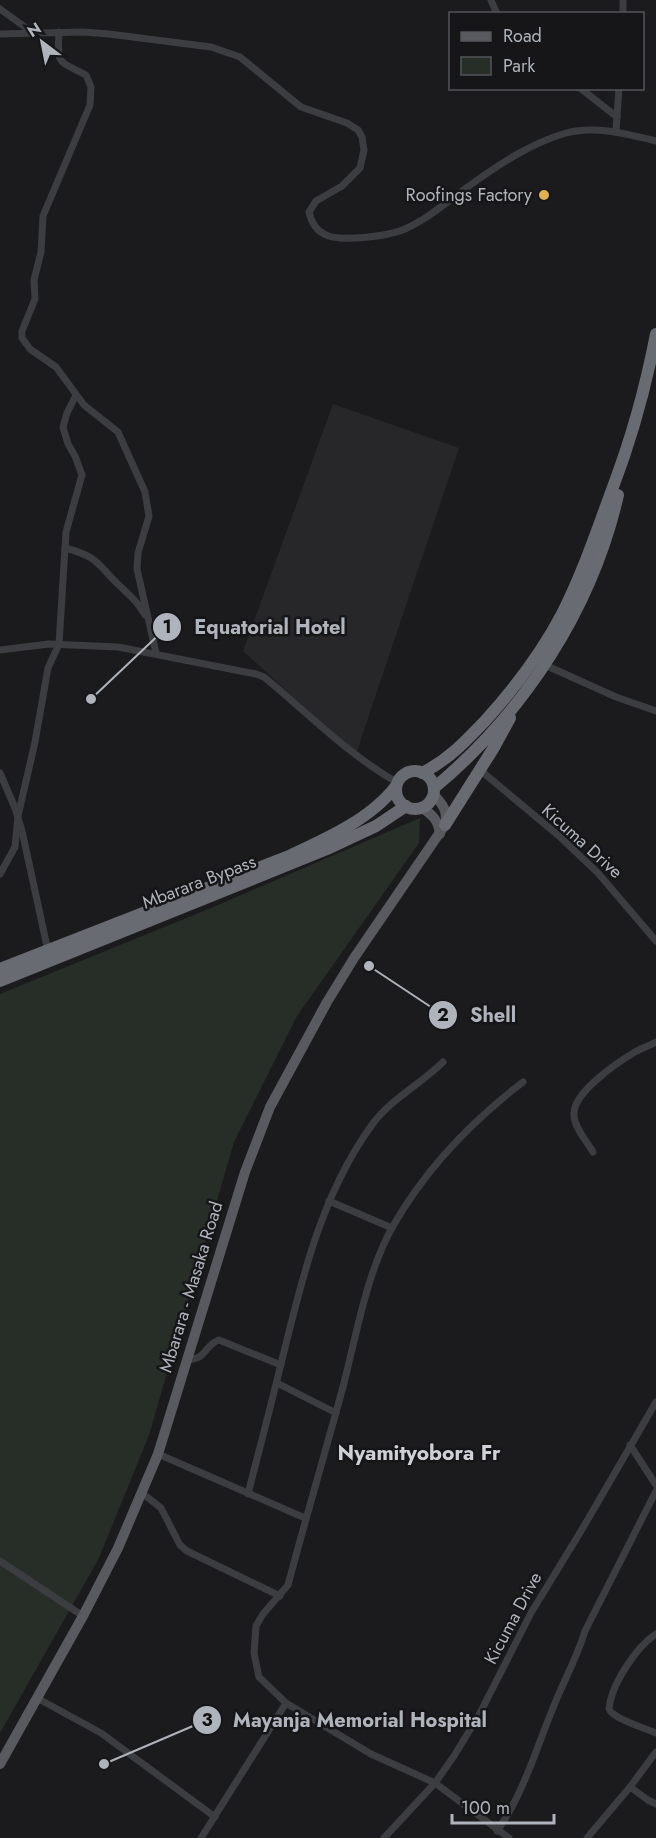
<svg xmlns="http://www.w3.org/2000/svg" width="656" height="1838" viewBox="0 0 656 1838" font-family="Jost,sans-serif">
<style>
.built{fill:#27272a}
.green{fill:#272e28}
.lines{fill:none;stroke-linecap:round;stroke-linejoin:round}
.street{stroke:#3c3d41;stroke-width:7}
.primary{stroke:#595a60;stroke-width:10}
.highway{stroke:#696b72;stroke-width:12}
.poi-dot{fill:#deb051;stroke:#161618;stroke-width:2}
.labels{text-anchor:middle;stroke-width:5;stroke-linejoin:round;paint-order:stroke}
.poi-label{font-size:18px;fill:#afb3bb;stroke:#161618;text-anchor:end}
.street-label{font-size:18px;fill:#afb3bb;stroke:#161618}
.quarter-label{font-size:21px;font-weight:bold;fill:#cfd1d7;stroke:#161618}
.leader{fill:none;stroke:#afb3bb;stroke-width:2}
.callout-dot{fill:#afb3bb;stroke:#161618;stroke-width:2}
.mark-label{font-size:18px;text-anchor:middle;font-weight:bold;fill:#111}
.callout-label{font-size:20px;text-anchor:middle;font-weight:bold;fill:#afb3bb;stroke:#161618;stroke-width:5;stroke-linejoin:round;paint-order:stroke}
</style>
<rect width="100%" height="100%" fill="#1b1b1d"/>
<!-- built -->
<path class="built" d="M333,404L459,448L356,754L243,651Z"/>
<!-- green -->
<path class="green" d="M420,818L419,843L297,1016L234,1142L149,1435L99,1558L0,1733V994L211,908Z"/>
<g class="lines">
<!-- street -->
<g class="street">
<path d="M491,0L497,14"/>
<path d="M0,9L32,32"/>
<path d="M623,14V0"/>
<path d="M59,32C57,66 58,60 86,75L91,87L90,105L43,216L41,252L34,280L35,299L22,331V338L30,349L56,367L84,405L118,432L145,492L149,516L138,553L137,569L156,653"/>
<path d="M0,34L83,32L109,34L211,47L240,57L301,107L347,123L358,130L362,137L364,150L360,168L342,186L316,201L309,212C311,221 316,230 324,234C339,243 389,236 405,229C429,218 448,201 469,186C498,165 531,143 566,133C595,125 627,134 656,141"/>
<path d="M580,88L617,117"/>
<path d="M616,131L619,88"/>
<path d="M65,548C100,557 97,565 121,587C132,598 137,601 145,615"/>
<path d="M0,650L49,644L118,647L256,674L264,677C308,713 347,754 398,783"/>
<path d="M545,665L616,697L656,711"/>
<path d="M480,770L559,836L598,873L656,941"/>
<path d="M0,773L15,808L22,831L48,951"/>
<path d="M0,874L15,847L18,816L35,742L48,668L59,644L66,532L82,475L75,456L68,444L63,427L67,413L76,395"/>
<path d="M593,1152C587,1142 574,1127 574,1115C572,1093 618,1062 635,1052C642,1048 649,1046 656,1042"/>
<path d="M329,1201L392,1228"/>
<path d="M187,1360C209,1358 203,1346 219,1340L281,1365"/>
<path d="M277,1383L336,1413"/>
<path d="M630,1445L656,1485"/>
<path d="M158,1454L305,1518"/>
<path d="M142,1493L161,1508L180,1545L187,1551L280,1596"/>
<path d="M248,1494C257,1458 267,1421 276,1384C298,1297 316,1204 369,1129C388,1100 419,1086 443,1062"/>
<path d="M0,1561L83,1616"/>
<path d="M656,1634C636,1647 611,1685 609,1709C613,1719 645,1728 656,1733"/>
<path d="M37,1698L101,1733L215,1817"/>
<path d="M630,1787L648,1800L656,1804"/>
<path d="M497,1831C523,1795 536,1749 553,1708C563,1682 577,1658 585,1631L656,1491"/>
<path d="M201,1838L286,1703"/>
<path d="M384,1838L435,1783L454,1756L479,1715L531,1613L584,1526L656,1402"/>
<path d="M509,1838L435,1783L371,1754L286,1703L259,1677L254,1653L256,1626L263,1614L288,1585C306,1517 326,1450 344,1383C357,1332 367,1272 393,1226C425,1170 472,1121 523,1082"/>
<path d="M587,1838L630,1787L656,1752"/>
</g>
<!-- primary -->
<g class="primary">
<path d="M422,808C433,815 438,820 440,834"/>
<path d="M0,1764L83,1616L118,1548L158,1454L245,1172L270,1107L327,1002L354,958L445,825C448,811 443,804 433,794"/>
</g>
<!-- highway -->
<g class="highway">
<circle cx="415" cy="790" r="19"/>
<path d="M422,773C448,760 465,742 485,721C514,689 542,652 562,614C583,573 597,530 613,487C632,437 646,386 656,334"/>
<path d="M434,788C524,713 592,609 618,495"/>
<path d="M445,825L493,749L510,718"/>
<path d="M0,969L289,856C326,839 371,819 396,786"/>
<path d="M0,981L327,849L376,826L406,806"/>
</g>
</g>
<!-- markers -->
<circle class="poi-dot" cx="544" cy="195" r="6"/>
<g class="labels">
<!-- poi labels -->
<g class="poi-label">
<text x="532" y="201">Roofings Factory</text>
</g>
<!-- street labels -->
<g class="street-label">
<text transform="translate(582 841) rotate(42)" y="6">Kicuma Drive</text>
<text transform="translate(199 882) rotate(-21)" y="6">Mbarara Bypass</text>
<text transform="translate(191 1287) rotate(-73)" y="6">Mbarara - Masaka Road</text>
<text transform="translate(513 1618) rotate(-62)" y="6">Kicuma Drive</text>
</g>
<!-- quarter labels -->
<g class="quarter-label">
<text x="419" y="1460">Nyamityobora Fr</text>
</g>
</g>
<!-- callouts -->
<path class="leader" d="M91 699L167 627M369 966L443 1015M104 1764L207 1720"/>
<g class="callout-dot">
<circle cx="91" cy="699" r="6"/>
<circle cx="369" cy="966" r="6"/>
<circle cx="104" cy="1764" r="6"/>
<circle cx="167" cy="627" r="15"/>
<circle cx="443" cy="1015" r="15"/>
<circle cx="207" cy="1720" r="15"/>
</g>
<g class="mark-label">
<text x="167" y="633">1</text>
<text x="443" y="1021">2</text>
<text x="207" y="1726">3</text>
</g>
<g class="callout-label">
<text x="270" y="634">Equatorial Hotel</text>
<text x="493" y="1022">Shell</text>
<text x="360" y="1727">Mayanja Memorial Hospital</text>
</g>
<!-- legend -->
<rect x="449" y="12" width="195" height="78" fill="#161618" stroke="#535559" stroke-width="1.5"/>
<rect x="461" y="32" width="30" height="9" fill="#595a60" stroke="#535559" stroke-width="1.5"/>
<text x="503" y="42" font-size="18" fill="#afb3bb">Road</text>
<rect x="461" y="57" width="30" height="18" fill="#272e28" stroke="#535559" stroke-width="1.5"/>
<text x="503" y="72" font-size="18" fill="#afb3bb">Park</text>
<!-- north arrow -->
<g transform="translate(42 42) rotate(328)" stroke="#161618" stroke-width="4.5" paint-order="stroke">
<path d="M0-4.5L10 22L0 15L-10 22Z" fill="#afb3bb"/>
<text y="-9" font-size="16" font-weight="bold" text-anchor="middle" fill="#afb3bb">N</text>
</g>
<!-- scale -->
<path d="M452 1814v9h102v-9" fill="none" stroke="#afb3bb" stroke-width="3"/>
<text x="461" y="1814" font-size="18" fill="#afb3bb" stroke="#161618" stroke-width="4.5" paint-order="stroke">100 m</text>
</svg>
